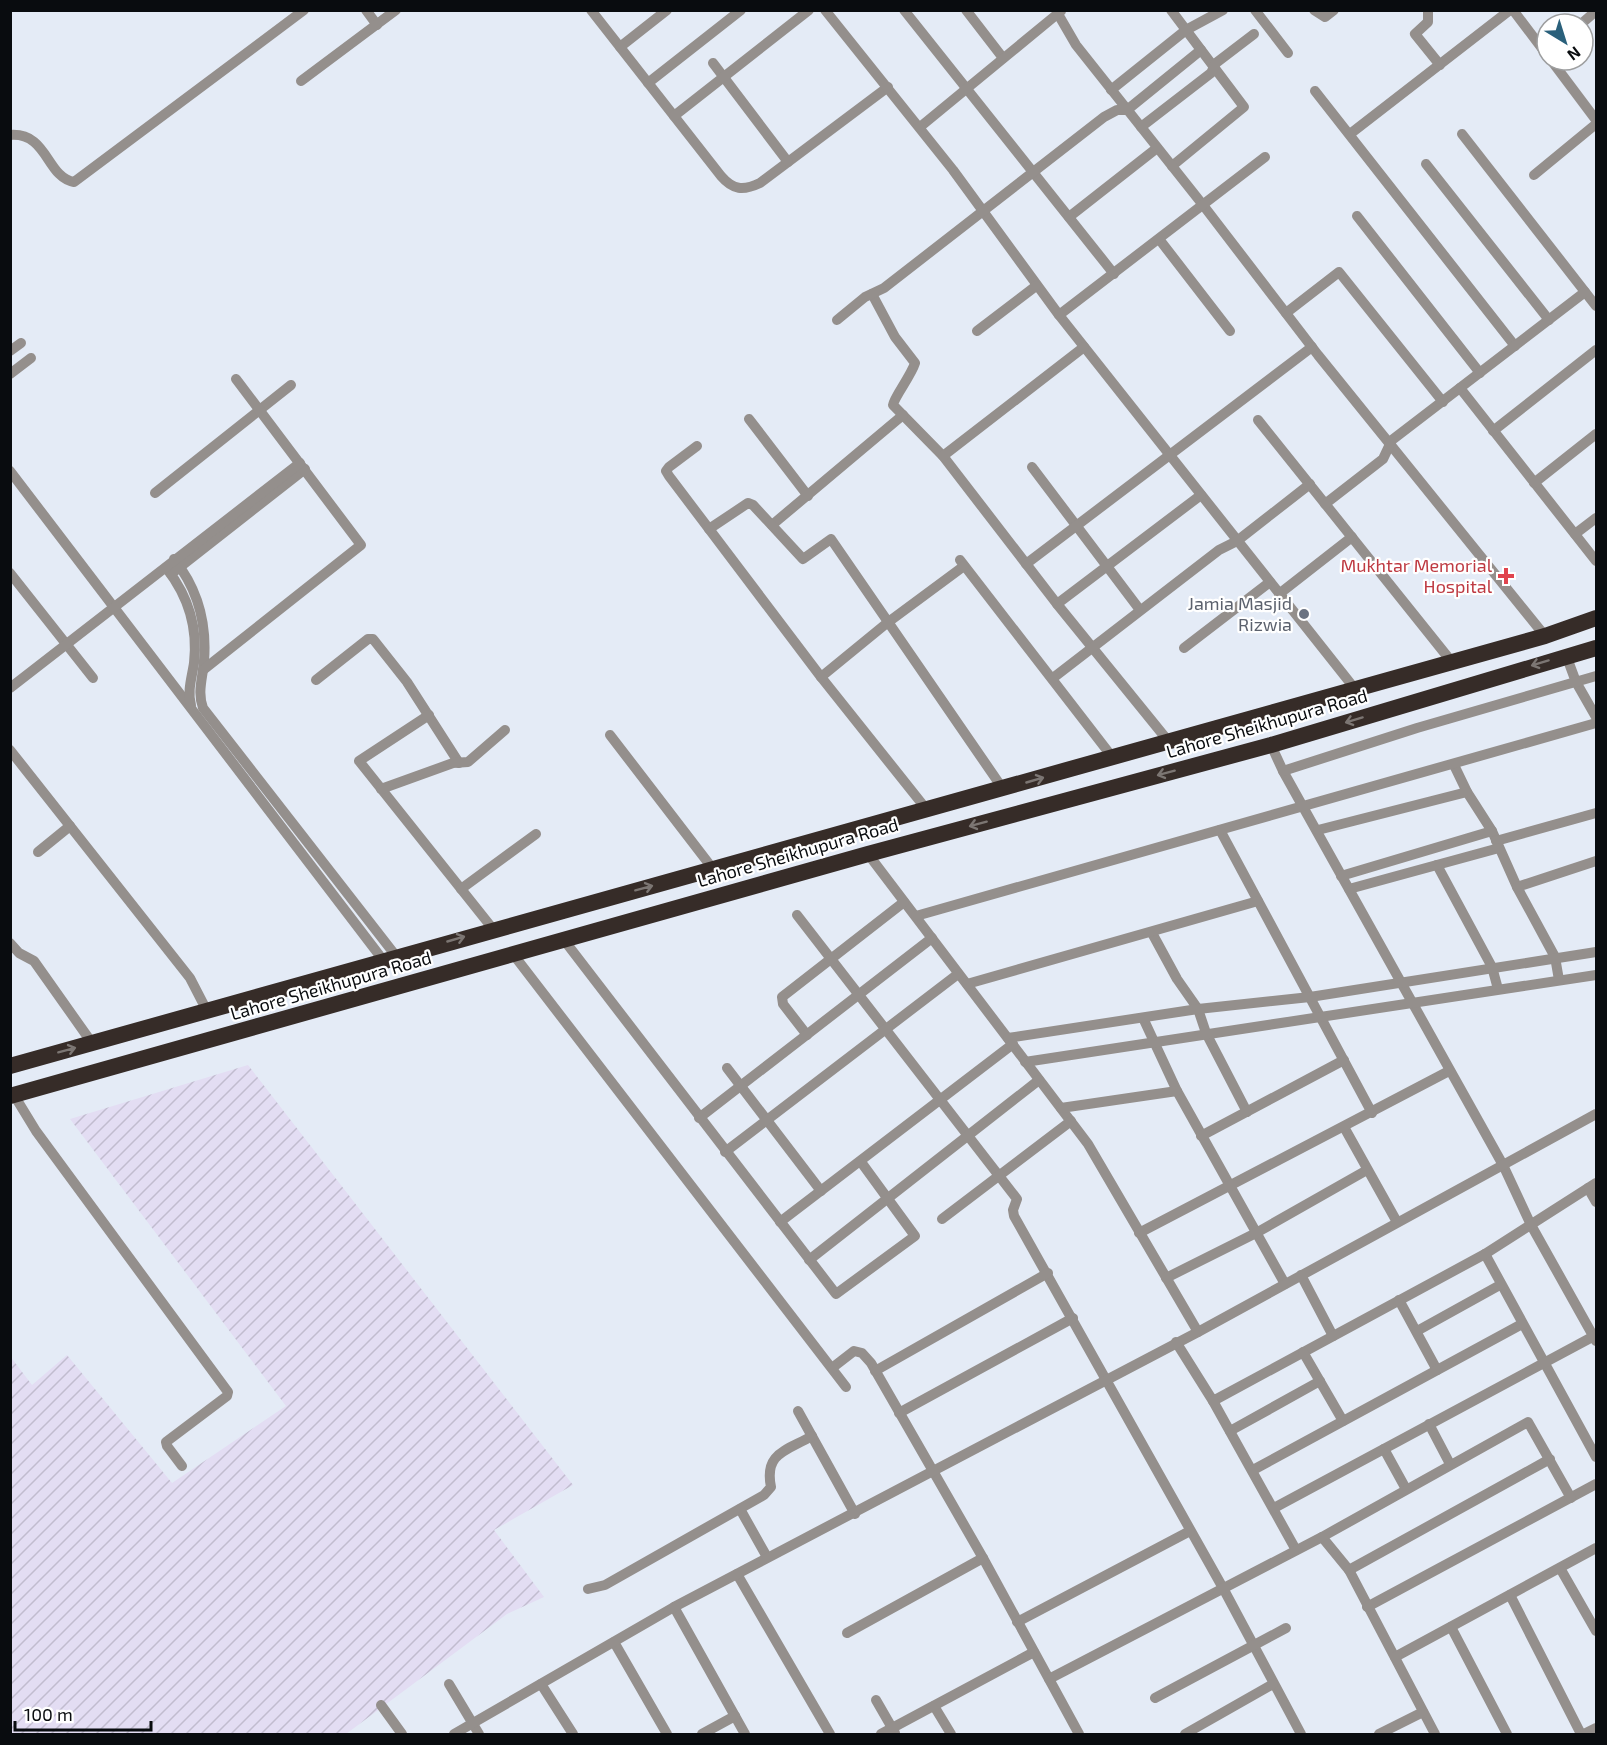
<svg xmlns="http://www.w3.org/2000/svg" width="1607" height="1745" viewBox="0 0 1607 1745" font-family="'Exo 2',sans-serif">
<style>
.industrial{fill:url(#industrial-furrows)}
.lines{fill:none;stroke-linecap:round;stroke-linejoin:round}
.minor{stroke:#948f8c;stroke-width:10}
.highway{stroke:#362c28;stroke-width:16}
.oneway{stroke:#7c7673}
.health-dot{fill:#e0444e;stroke:#fff;stroke-width:2}
.worship-dot{fill:#6b7280;stroke:#fff;stroke-width:2}
.labels{text-anchor:middle;stroke-width:4.5;stroke-linejoin:round;paint-order:stroke}
.health-label{font-size:18px;fill:#be3a42;stroke:#fff;text-anchor:end}
.worship-label{font-size:18px;fill:#5b616d;stroke:#fff;text-anchor:end}
.street-label{font-size:18px;fill:#090c0f;stroke:#fff}
</style>
<defs>
<pattern id="industrial-furrows" width="10" height="10" patternUnits="userSpaceOnUse" patternTransform="scale(1.5)"><rect width="10" height="10" fill="#e3ddf3"/><path d="M-1 1l2-2M0 10L10 0M9 11l2-2" fill="none" stroke="#c1bccf"/></pattern>
</defs>
<rect width="100%" height="100%" fill="#e4ebf6"/>
<!-- industrial -->
<path class="industrial" d="M248,1065L573,1485L494,1530L544,1597L507,1614L346,1734H11L10,1356L32,1385L67,1355L172,1483L286,1406L70,1119Z"/>
<g class="lines">
<!-- minor -->
<g class="minor">
<path d="M366,10L377,25"/>
<path d="M591,10L721,176C733,190 743,191 760,183L888,87"/>
<path d="M825,10L953,170L1059,315L1355,689"/>
<path d="M904,10L1114,274"/>
<path d="M966,10L1003,58"/>
<path d="M1171,10L1244,107L1172,166"/>
<path d="M1255,10L1288,53"/>
<path d="M1314,10L1325,17L1334,10"/>
<path d="M1428,10V22L1415,34L1440,65"/>
<path d="M1513,10L1547,55"/>
<path d="M1058,14L1076,45L1203,205L1318,355L1545,636"/>
<path d="M1581,24L1596,11"/>
<path d="M620,47L667,10"/>
<path d="M1551,60L1596,120"/>
<path d="M713,63L788,162"/>
<path d="M301,81L396,10"/>
<path d="M648,83L741,10"/>
<path d="M1111,90L1186,30L1223,10"/>
<path d="M1315,91L1515,346"/>
<path d="M674,116L809,10"/>
<path d="M920,127L1061,11"/>
<path d="M1141,127L1211,73L1216,63L1254,34"/>
<path d="M1350,134L1510,10"/>
<path d="M1462,134L1596,306"/>
<path d="M10,135C48,132 46,177 74,182L304,10"/>
<path d="M1426,164L1549,320"/>
<path d="M1534,175L1596,124"/>
<path d="M1357,216L1480,373"/>
<path d="M1069,217L1157,148"/>
<path d="M1159,239L1230,331"/>
<path d="M872,294L895,337L915,363C911,376 894,397 893,405L943,456L1057,604L1169,742"/>
<path d="M1286,313L1339,272L1443,402"/>
<path d="M1059,315L1265,157"/>
<path d="M837,320L865,297L884,288L1104,117L1117,110H1127L1201,50"/>
<path d="M977,331L1036,286"/>
<path d="M10,351L21,343"/>
<path d="M10,374L31,358"/>
<path d="M1460,388L1596,561"/>
<path d="M749,419L808,496"/>
<path d="M1258,420L1451,661"/>
<path d="M1493,431L1596,350"/>
<path d="M697,446L669,467L666,471L669,476L821,677L927,810"/>
<path d="M943,456L1084,347"/>
<path d="M1032,467L1140,610"/>
<path d="M10,471L383,960"/>
<path d="M1534,483L1596,434"/>
<path d="M155,493L291,385"/>
<path d="M1325,504L1383,459L1392,440L1585,292"/>
<path d="M772,525L903,415"/>
<path d="M709,529L748,503L753,505L803,559L831,539L1003,789"/>
<path d="M1575,534L1596,518"/>
<path d="M174,559C198,589 207,623 204,661C203,677 197,692 203,708L396,956"/>
<path d="M960,560L1113,758"/>
<path d="M1026,564L1312,347"/>
<path d="M167,569C188,596 198,628 194,663C192,677 187,691 191,705"/>
<path d="M10,573L93,678"/>
<path d="M171,574L305,469"/>
<path d="M1279,594L1352,537"/>
<path d="M1057,604L1201,495"/>
<path d="M1184,648L1270,582"/>
<path d="M1566,655L1576,682L1596,717"/>
<path d="M203,670L361,545L236,379"/>
<path d="M821,677L887,623L964,566"/>
<path d="M1053,678L1219,550L1237,541L1310,484"/>
<path d="M316,680L368,639H373L407,682L459,763"/>
<path d="M10,688L300,463"/>
<path d="M429,715L359,761L493,929"/>
<path d="M610,735L713,869"/>
<path d="M1271,745L1283,771L1503,1165L1531,1225L1596,1341"/>
<path d="M10,750L190,978L206,1009"/>
<path d="M1454,765L1467,792L1492,831L1517,887L1555,957L1559,980"/>
<path d="M1283,771L1417,728L1596,676"/>
<path d="M381,789L453,763L468,762L505,730"/>
<path d="M1220,830L1372,1113"/>
<path d="M1318,830L1467,792"/>
<path d="M1496,841L1596,813"/>
<path d="M38,852L70,826"/>
<path d="M868,854L1088,1144L1198,1332"/>
<path d="M1437,865L1492,967L1498,989"/>
<path d="M1341,876L1492,831"/>
<path d="M1517,887L1596,861"/>
<path d="M461,889L536,834"/>
<path d="M1349,889L1499,848"/>
<path d="M797,915L1017,1199L1013,1210L1014,1216L1223,1588L1301,1734"/>
<path d="M916,916L1596,723"/>
<path d="M1152,933L1177,979L1198,1009L1206,1033L1247,1112"/>
<path d="M564,940L836,1294L915,1236L861,1162"/>
<path d="M10,943L19,953L34,961L92,1043"/>
<path d="M513,954L846,1387"/>
<path d="M967,984L1258,901"/>
<path d="M1143,1018L1177,1091L1285,1284"/>
<path d="M807,1035L783,1004L782,997L904,902"/>
<path d="M1008,1038L1198,1009L1310,997L1596,952"/>
<path d="M1025,1062L1596,975"/>
<path d="M727,1068L821,1191"/>
<path d="M14,1095L36,1131L228,1392L227,1396L166,1442L167,1446L182,1466"/>
<path d="M1061,1108L1177,1091"/>
<path d="M699,1118L932,938"/>
<path d="M1344,1127L1397,1222"/>
<path d="M1201,1136L1344,1060"/>
<path d="M725,1152L958,974"/>
<path d="M1588,1188L1596,1202"/>
<path d="M942,1219L1071,1121"/>
<path d="M780,1222L1013,1044"/>
<path d="M1139,1233L1449,1071"/>
<path d="M1485,1254L1596,1457"/>
<path d="M809,1260L1039,1080"/>
<path d="M1301,1275L1333,1336"/>
<path d="M1166,1278L1256,1233L1367,1170"/>
<path d="M1399,1300L1437,1370"/>
<path d="M1417,1331L1500,1285"/>
<path d="M1176,1342L1213,1401L1485,1254L1596,1183"/>
<path d="M1303,1352L1343,1421"/>
<path d="M832,1368L854,1351L862,1353L871,1363L983,1558L1079,1734"/>
<path d="M875,1371L1048,1273"/>
<path d="M1213,1401L1296,1550"/>
<path d="M798,1411L855,1514"/>
<path d="M899,1413L1073,1318"/>
<path d="M1429,1424L1450,1464"/>
<path d="M1230,1431L1320,1381"/>
<path d="M1384,1449L1406,1489"/>
<path d="M1253,1470L1522,1324"/>
<path d="M1274,1508L1596,1335"/>
<path d="M740,1509L767,1557"/>
<path d="M1322,1537L1349,1570L1435,1734"/>
<path d="M1560,1568L1596,1631"/>
<path d="M1349,1570L1550,1459"/>
<path d="M737,1574L830,1734"/>
<path d="M588,1589L605,1585L764,1495L771,1487C764,1453 786,1451 812,1436"/>
<path d="M1510,1595L1581,1734"/>
<path d="M674,1607L745,1734"/>
<path d="M1367,1607L1596,1484"/>
<path d="M1017,1622L1190,1531"/>
<path d="M1451,1627L1507,1734"/>
<path d="M847,1633L983,1558"/>
<path d="M614,1642L667,1734"/>
<path d="M1395,1657L1596,1548"/>
<path d="M1049,1679L1322,1537L1528,1422L1571,1498"/>
<path d="M449,1684L479,1734"/>
<path d="M541,1684L573,1734"/>
<path d="M1155,1698L1286,1628"/>
<path d="M876,1700L895,1733"/>
<path d="M381,1705L402,1734"/>
<path d="M934,1706L951,1734"/>
<path d="M454,1734L674,1607L1198,1332L1596,1114"/>
<path d="M702,1734L735,1716"/>
<path d="M881,1734L1034,1652"/>
<path d="M1185,1734L1273,1684"/>
<path d="M1379,1734L1423,1712"/>
<path d="M1584,1734L1596,1728"/>
</g>
<!-- highway -->
<g class="highway">
<path d="M10,1066L1545,636L1596,618"/>
<path d="M10,1096L868,854L1271,745L1596,648"/>
</g>
</g>
<!-- one-way arrows -->
<defs><path id="oneway-shaft" d="M-6 0H5M1.5-3L5.5 0L1.5 3" fill="none" stroke-width="1.6" stroke-linecap="round" stroke-linejoin="round" transform="scale(1.5)"/></defs>
<g class="oneway">
<use href="#oneway-shaft" transform="translate(1540 663) rotate(163)"/>
<use href="#oneway-shaft" transform="translate(1354 720) rotate(163)"/>
<use href="#oneway-shaft" transform="translate(1166 773) rotate(165)"/>
<use href="#oneway-shaft" transform="translate(1035 780) rotate(-16)"/>
<use href="#oneway-shaft" transform="translate(978 824) rotate(165)"/>
<use href="#oneway-shaft" transform="translate(644 888) rotate(-15)"/>
<use href="#oneway-shaft" transform="translate(456 939) rotate(-16)"/>
<use href="#oneway-shaft" transform="translate(67 1050) rotate(-15)"/>
</g>
<!-- markers -->
<path class="health-dot" d="M1503 567h6v6h6v6h-6v6h-6v-6h-6v-6h6z"/>
<circle class="worship-dot" cx="1304" cy="614" r="6"/>
<g class="labels">
<!-- health labels -->
<g class="health-label">
<text x="1492" y="572">Mukhtar Memorial<tspan x="1492" dy="21">Hospital</tspan></text>
</g>
<!-- worship labels -->
<g class="worship-label">
<text x="1292" y="610">Jamia Masjid<tspan x="1292" dy="21">Rizwia</tspan></text>
</g>
<!-- street labels -->
<g class="street-label">
<text transform="translate(1267 724) rotate(-16)" y="6">Lahore Sheikhupura Road</text>
<text transform="translate(798 853) rotate(-16)" y="6">Lahore Sheikhupura Road</text>
<text transform="translate(331 986) rotate(-16)" y="6">Lahore Sheikhupura Road</text>
</g>
</g>
<!-- border -->
<rect width="1607" height="1745" fill="none" stroke="#090c0f" stroke-width="24"/>
<!-- north arrow -->
<g transform="translate(1565 42) rotate(142)"><circle r="28" fill="#ffffff" stroke="#9d9e9f" stroke-width="1.5"/>
<path d="M0-4.5L10 22L0 15L-10 22Z" fill="#2a607b"/>
<text y="-9" font-size="16" font-weight="bold" text-anchor="middle" fill="#090c0f">N</text>
</g>
<!-- scale -->
<path d="M15 1721v9h136v-9" fill="none" stroke="#090c0f" stroke-width="3"/>
<text x="24" y="1721" font-size="18" fill="#090c0f" stroke="#ffffff" stroke-width="4.5" paint-order="stroke">100 m</text>
</svg>
